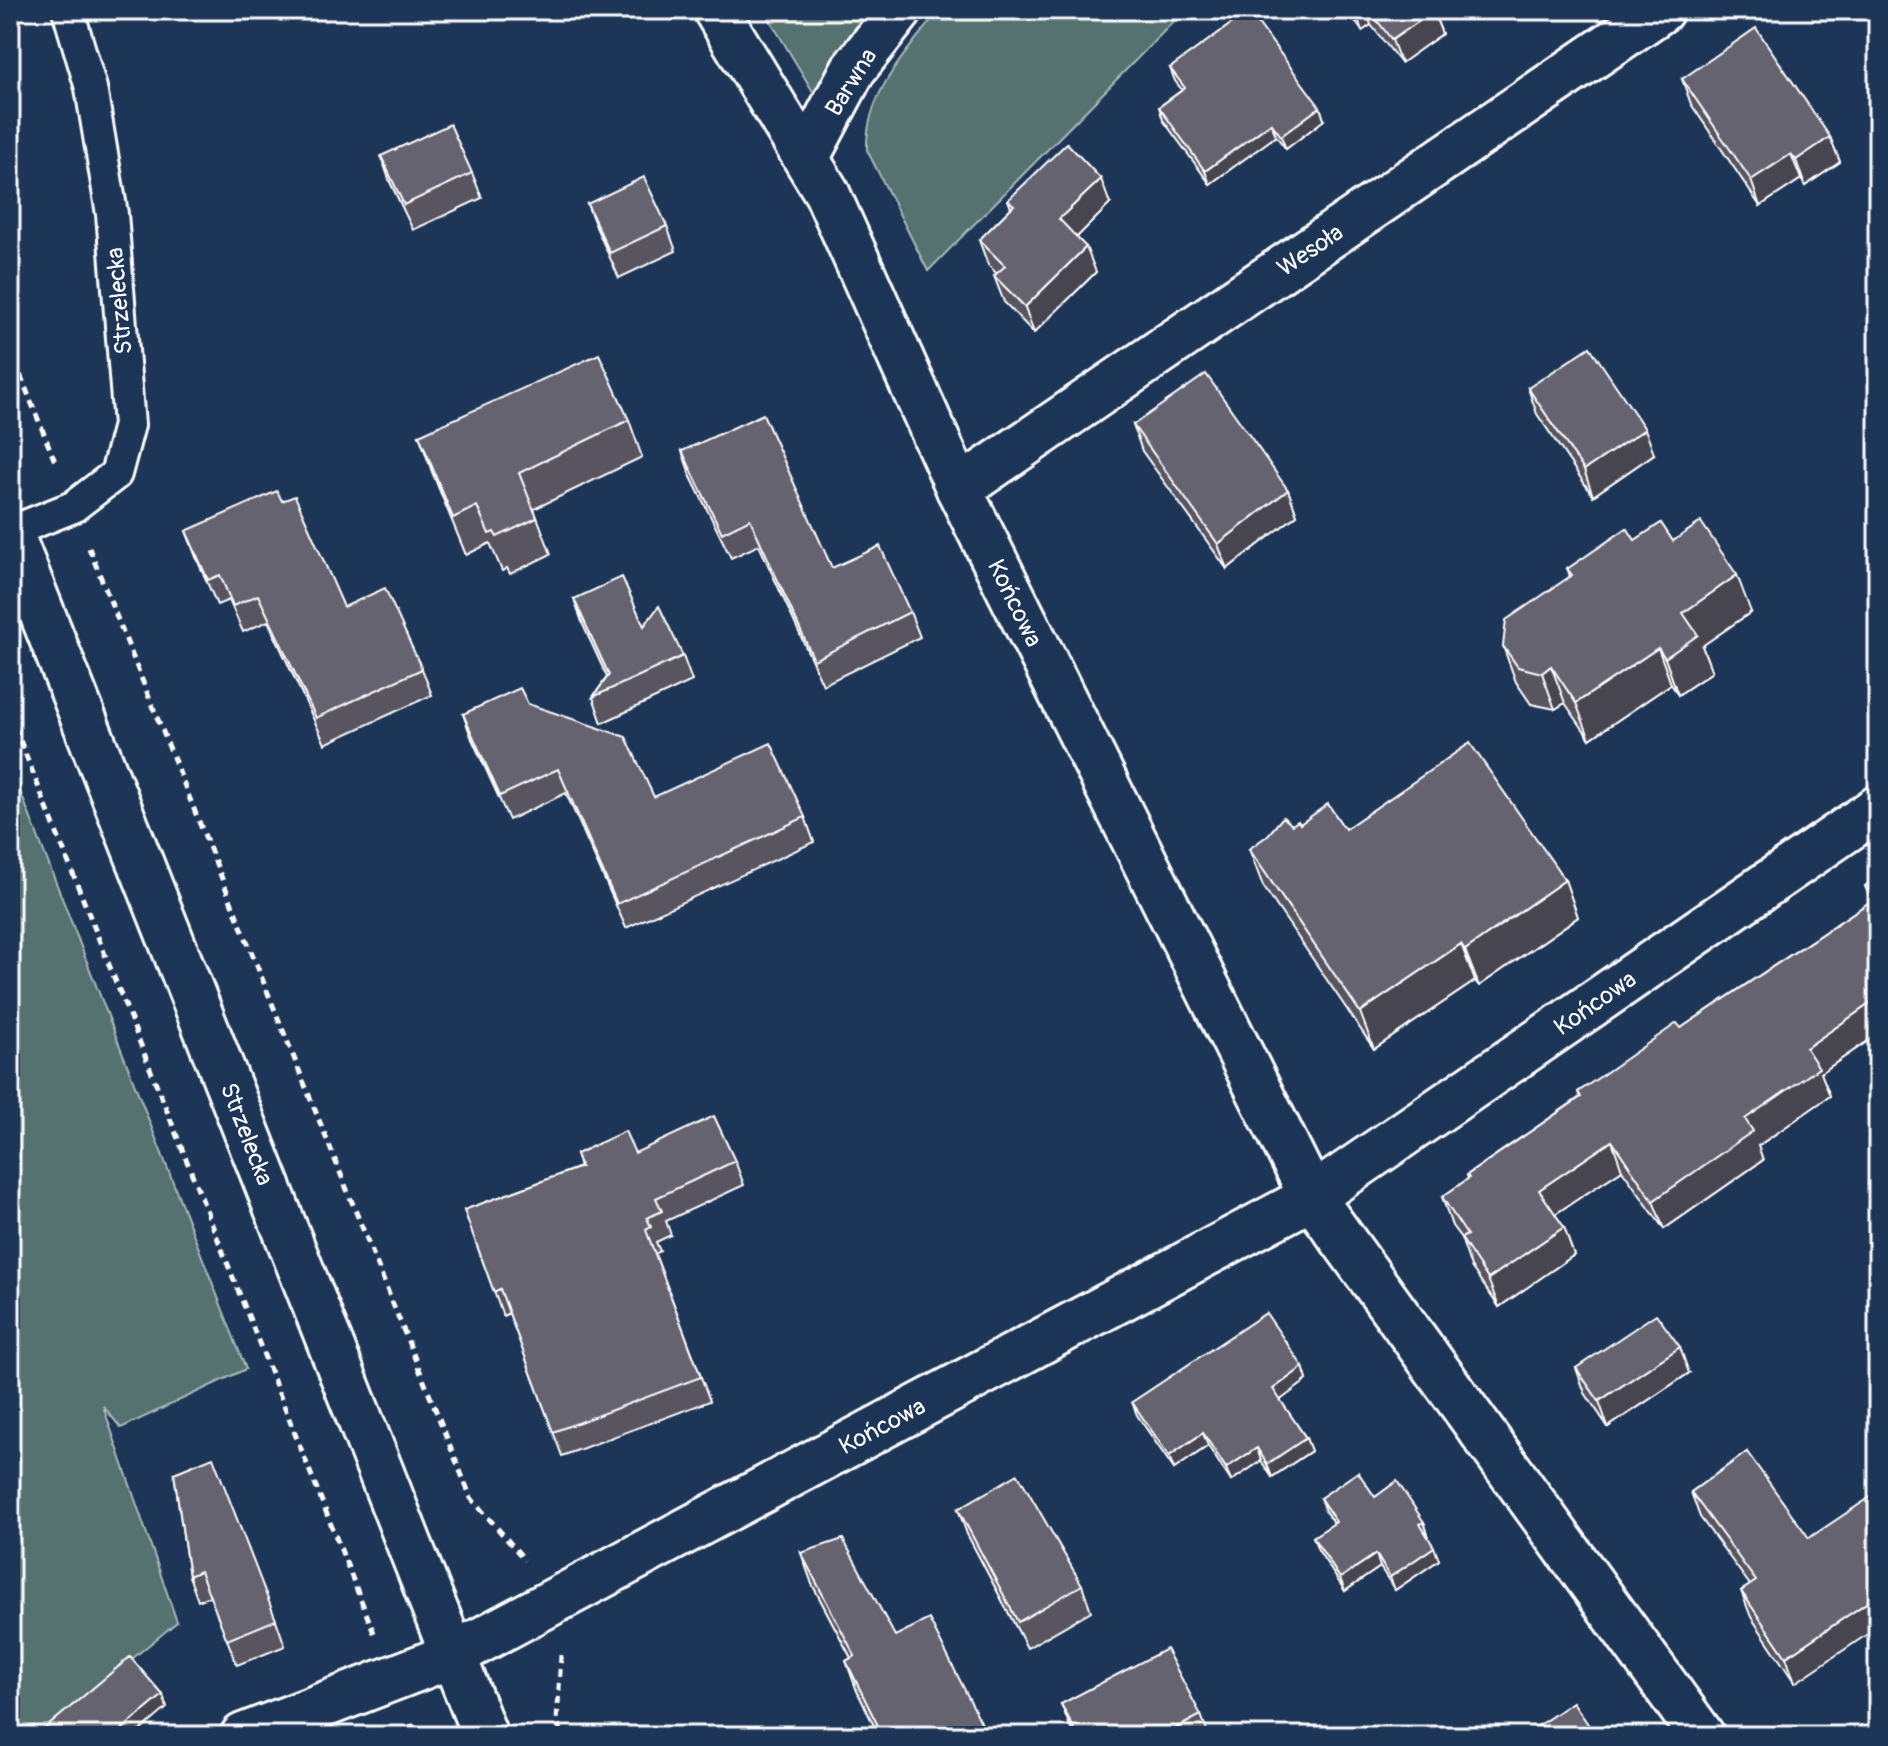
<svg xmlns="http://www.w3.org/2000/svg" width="1888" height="1746" viewBox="0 0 1888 1746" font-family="Pangolin,sans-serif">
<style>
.green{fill:#557270;stroke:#aab8b8;stroke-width:2}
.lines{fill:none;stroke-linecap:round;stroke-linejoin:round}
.service-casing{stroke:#fff;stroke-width:36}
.minor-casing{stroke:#fff;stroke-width:50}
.tertiary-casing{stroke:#fff;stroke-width:50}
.path{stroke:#fff;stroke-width:5;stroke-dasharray:8 6;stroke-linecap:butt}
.service{stroke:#1d3557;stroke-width:30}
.minor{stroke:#1d3557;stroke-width:44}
.tertiary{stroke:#1d3557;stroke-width:44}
.wall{fill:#585561;stroke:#fff;stroke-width:2}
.shaded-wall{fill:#47454f;stroke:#fff;stroke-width:2}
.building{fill:#666371;stroke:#fff;stroke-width:2}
.labels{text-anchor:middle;stroke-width:8;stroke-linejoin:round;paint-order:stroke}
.street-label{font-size:24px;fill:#fff;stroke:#1d3557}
</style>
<rect width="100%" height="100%" fill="#1d3557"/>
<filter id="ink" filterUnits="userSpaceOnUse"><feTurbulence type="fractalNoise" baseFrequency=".0125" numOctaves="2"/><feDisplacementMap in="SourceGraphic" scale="16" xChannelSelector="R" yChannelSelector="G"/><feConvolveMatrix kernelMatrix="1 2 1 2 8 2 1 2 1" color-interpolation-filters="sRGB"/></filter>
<g filter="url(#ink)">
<!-- green -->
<g class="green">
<path d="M764,10H877L815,95Z"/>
<path d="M939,10H1185L928,271L867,150C865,93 907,52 939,10Z"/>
<path d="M10,765L246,1369L121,1428L103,1406L177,1622L38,1736H10Z"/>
</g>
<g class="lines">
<defs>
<path id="service" d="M10,532L73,507L116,474L129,425L112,214L91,88L68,10"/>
<g id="minor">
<path d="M716,10L827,193L959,489L1312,1197L1702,1736"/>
<path d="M807,157L853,70L900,10"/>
<path d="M959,489L1661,10"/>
<path d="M243,1736L453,1655L1312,1197L1878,808"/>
</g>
<path id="tertiary" d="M10,532L485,1736"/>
</defs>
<!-- service casing -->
<use href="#service" class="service-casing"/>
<!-- minor casing -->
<use href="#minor" class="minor-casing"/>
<!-- tertiary casing -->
<use href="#tertiary" class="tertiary-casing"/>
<!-- path -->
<g class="path">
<path d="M10,349L56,464"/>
<path d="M89,548L471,1498L525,1560"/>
<path d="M10,715L374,1633"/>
<path d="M561,1655L557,1721L563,1736"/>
<path d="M411,1724L415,1736"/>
</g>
<!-- service -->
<use href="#service" class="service"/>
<!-- minor -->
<use href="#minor" class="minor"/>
<!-- tertiary -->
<use href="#tertiary" class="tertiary"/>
</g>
<!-- wall -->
<g class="wall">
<path d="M1347,10H1443L1435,16L1442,34L1401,63L1371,25L1362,31Z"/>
<path d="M1170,68L1320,107L1324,120L1286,149L1276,136L1210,184L1163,120L1159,107L1182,90L1175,81Z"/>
<path d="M1682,79L1830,137L1840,162L1805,186L1801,179L1760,206L1691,104Z"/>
<path d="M381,156L472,173L482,198L413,230L390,182Z"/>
<path d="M1008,200L1110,204L1077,237L1096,272L1034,333L1004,302L994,276L997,274L988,265L979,240L1011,208Z"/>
<path d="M587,204L667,226L676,251L619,278L597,229Z"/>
<path d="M1528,388L1654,454L1593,496L1537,414Z"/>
<path d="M629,420L642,457L534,509L551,554L510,574L507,568L502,571L490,543L466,555L432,472L419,435Z"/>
<path d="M1133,425L1288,490L1297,515L1227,569L1142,451Z"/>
<path d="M682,451L832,568L910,612L920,637L823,685L759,545L731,558L691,477Z"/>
<path d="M282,501L344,607L422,669L432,695L325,744L268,621L243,632L229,600L217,605L196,557L186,531Z"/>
<path d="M1635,540L1751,612L1702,646L1712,672L1678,695L1671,684L1590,739L1565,703L1555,709L1531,704L1516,682L1503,646L1570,577L1567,569Z"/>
<path d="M574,599L644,626L683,656L692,681L602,723L593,697L607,677L583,625Z"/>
<path d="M528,704L654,797L805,817L814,842L626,928L566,793L509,820L472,739L463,714Z"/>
<path d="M1300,824L1345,829L1565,880L1578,917L1479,986L1475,981L1374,1049L1263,886L1249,849L1292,825Z"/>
<path d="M1878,877V1034L1821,1073L1830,1096L1758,1146L1763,1160L1664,1229L1622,1170L1555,1214L1574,1255L1499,1307L1471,1267L1461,1238L1452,1226L1442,1197L1468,1179L1467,1175L1580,1097L1578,1092L1681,1028L1871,901L1865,886Z"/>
<path d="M635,1153L735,1161L744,1185L666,1221L671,1235L656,1242L660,1251L655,1254L710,1401L562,1456L509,1313L503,1316L464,1210L580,1167L576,1154Z"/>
<path d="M1303,1367L1307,1380L1280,1400L1306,1438L1311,1451L1272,1477L1261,1461L1231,1481L1208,1446L1174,1469L1137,1415L1132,1402Z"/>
<path d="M1576,1368L1689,1373L1608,1427L1585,1393Z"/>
<path d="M1747,1452L1795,1683L1751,1617L1741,1591L1750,1585L1700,1517L1691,1492Z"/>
<path d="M174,1473L276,1620L285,1646L237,1665L210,1596L198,1601L189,1576Z"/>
<path d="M1375,1497L1424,1522L1428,1535L1427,1536L1439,1560L1395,1590L1380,1567L1345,1591L1318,1550L1313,1537L1334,1524L1325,1511L1320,1498Z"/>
<path d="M958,1509L1082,1585L1091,1611L1027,1648L967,1534Z"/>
<path d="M801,1553L895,1636L988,1736H879L857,1691L846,1661L851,1658L812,1584Z"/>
<path d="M1061,1704L1201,1715L1209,1736H1074Z"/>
</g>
<!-- shaded-wall -->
<g class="shaded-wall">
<path d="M1355,10H1366L1371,25L1362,31Z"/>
<path d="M1428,10H1443L1435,16L1442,34L1401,63L1392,40Z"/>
<path d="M1320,107L1324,120L1286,149L1281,136Z"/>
<path d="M1271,123L1276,136L1210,184L1205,171Z"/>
<path d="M1830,137L1840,162L1805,186L1796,160Z"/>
<path d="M1791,154L1801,179L1760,206L1751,180Z"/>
<path d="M1101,179L1110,204L1069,245L1059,219Z"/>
<path d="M1086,247L1096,272L1034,333L1025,307Z"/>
<path d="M1645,429L1654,454L1593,496L1584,470Z"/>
<path d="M1288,490L1297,515L1227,569L1218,544Z"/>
<path d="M1737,575L1751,612L1702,646L1712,672L1678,695L1665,658L1683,613Z"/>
<path d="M1658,648L1671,684L1590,739L1576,703Z"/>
<path d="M1551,666L1565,703L1555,709L1542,673Z"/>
<path d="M1565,880L1578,917L1479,986L1465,950Z"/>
<path d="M1461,944L1475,981L1374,1049L1360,1012Z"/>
<path d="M1878,998V1034L1821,1073L1830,1096L1758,1146L1763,1160L1664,1229L1653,1201L1745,1119L1806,1048Z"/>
<path d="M1612,1141L1622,1170L1549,1218L1539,1190Z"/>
<path d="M1564,1227L1574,1255L1499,1307L1488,1279Z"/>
<path d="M1680,1347L1689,1373L1608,1427L1599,1401Z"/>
<path d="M1303,1367L1307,1380L1278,1402L1273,1389Z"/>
<path d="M1203,1433L1208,1446L1174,1469L1169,1456Z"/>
<path d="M1306,1438L1311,1451L1272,1477L1267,1464Z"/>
<path d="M1257,1448L1261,1461L1231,1481L1226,1468Z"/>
<path d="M1424,1522L1428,1535L1424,1537L1420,1524Z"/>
<path d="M1434,1547L1439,1560L1395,1590L1390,1577Z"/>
<path d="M1376,1554L1380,1567L1345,1591L1340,1578Z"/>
<path d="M1878,1595V1627L1795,1683L1786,1657Z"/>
<path d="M163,1695L167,1708L134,1736H114Z"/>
</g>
<!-- building -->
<g class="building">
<path d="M1369,10H1433L1434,11L1392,40Z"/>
<path d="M1249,11L1320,107L1281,136L1271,123L1205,171L1159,107L1185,88L1170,68Z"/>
<path d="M1756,28L1830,137L1796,160L1791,154L1751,180L1682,79Z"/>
<path d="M450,124L472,173L404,205L381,156Z"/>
<path d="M1067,143L1101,179L1059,219L1086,247L1025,307L994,276L1005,266L979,240L1014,205L1008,200Z"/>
<path d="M644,177L667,226L610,253L587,204Z"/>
<path d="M1590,347L1645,429L1584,470L1528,388Z"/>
<path d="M599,354L629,420L519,473L537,518L497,537L494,532L489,534L477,506L453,518L419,435Z"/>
<path d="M1206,374L1288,490L1218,544L1133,425Z"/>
<path d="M763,414L832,568L880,546L910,612L814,660L750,519L722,533L682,451Z"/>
<path d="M277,491L282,501L295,496L344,607L385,588L422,669L316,718L258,595L233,606L220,575L208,580L186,531Z"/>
<path d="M1701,522L1737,575L1683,613L1698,635L1665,658L1658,648L1576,703L1551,666L1542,673L1518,667L1503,646L1506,620L1572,575L1567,569L1627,528L1635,540L1661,523L1673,541Z"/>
<path d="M622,577L644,626L659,606L683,656L593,697L609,675L574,599Z"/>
<path d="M520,688L528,704L626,737L654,797L771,743L805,817L617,904L558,769L500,796L463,714Z"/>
<path d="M1470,743L1565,880L1465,950L1461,944L1360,1012L1249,849L1268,835L1283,817L1292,825L1298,821L1300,824L1328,804L1345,829Z"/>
<path d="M1878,877V998L1806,1048L1819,1068L1745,1119L1753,1131L1653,1201L1612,1141L1539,1190L1564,1227L1488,1279L1461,1238L1467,1235L1442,1197L1469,1178L1467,1175L1581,1097L1578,1092L1677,1023L1681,1028L1874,899L1865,886Z"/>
<path d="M714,1116L735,1161L656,1198L662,1211L647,1218L651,1227L646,1230L701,1377L553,1432L500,1289L494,1292L464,1210L581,1167L576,1154L625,1131L635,1153Z"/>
<path d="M1266,1313L1303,1367L1273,1389L1306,1438L1267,1464L1257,1448L1226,1468L1203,1433L1169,1456L1132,1402Z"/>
<path d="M1656,1314L1680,1347L1599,1401L1576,1368Z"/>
<path d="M1747,1452L1809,1538L1878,1492V1595L1786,1657L1741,1591L1756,1581L1691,1492Z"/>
<path d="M213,1457L276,1620L227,1640L200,1571L189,1576L174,1473Z"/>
<path d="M1358,1472L1375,1497L1397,1481L1424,1522L1420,1524L1434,1547L1390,1577L1376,1554L1340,1578L1313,1537L1336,1522L1320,1498Z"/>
<path d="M1018,1474L1082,1585L1018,1622L958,1509Z"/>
<path d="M843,1539L895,1636L929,1619L988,1736H883L846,1661L855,1656L801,1553Z"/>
<path d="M1166,1649L1201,1715L1162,1736H1078L1061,1704Z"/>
<path d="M130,1657L163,1695L114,1736H36Z"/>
<path d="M1573,1702L1596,1736H1523Z"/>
</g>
</g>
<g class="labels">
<!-- street labels -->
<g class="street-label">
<text transform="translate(851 82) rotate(-58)" y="8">Barwna</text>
<text transform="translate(1310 250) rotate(-34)" y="8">Wesoła</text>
<text transform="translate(119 301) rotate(-95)" y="8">Strzelecka</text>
<text transform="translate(1015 603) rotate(64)" y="8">Końcowa</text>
<text transform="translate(1595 1003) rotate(-35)" y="8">Końcowa</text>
<text transform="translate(247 1134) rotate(69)" y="8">Strzelecka</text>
<text transform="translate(882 1426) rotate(-28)" y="8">Końcowa</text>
</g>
</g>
<!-- margin -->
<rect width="1888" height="1746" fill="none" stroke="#1d3557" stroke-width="40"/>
<rect x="20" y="20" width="1848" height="1706" fill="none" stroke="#fff" stroke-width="3" filter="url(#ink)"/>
</svg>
